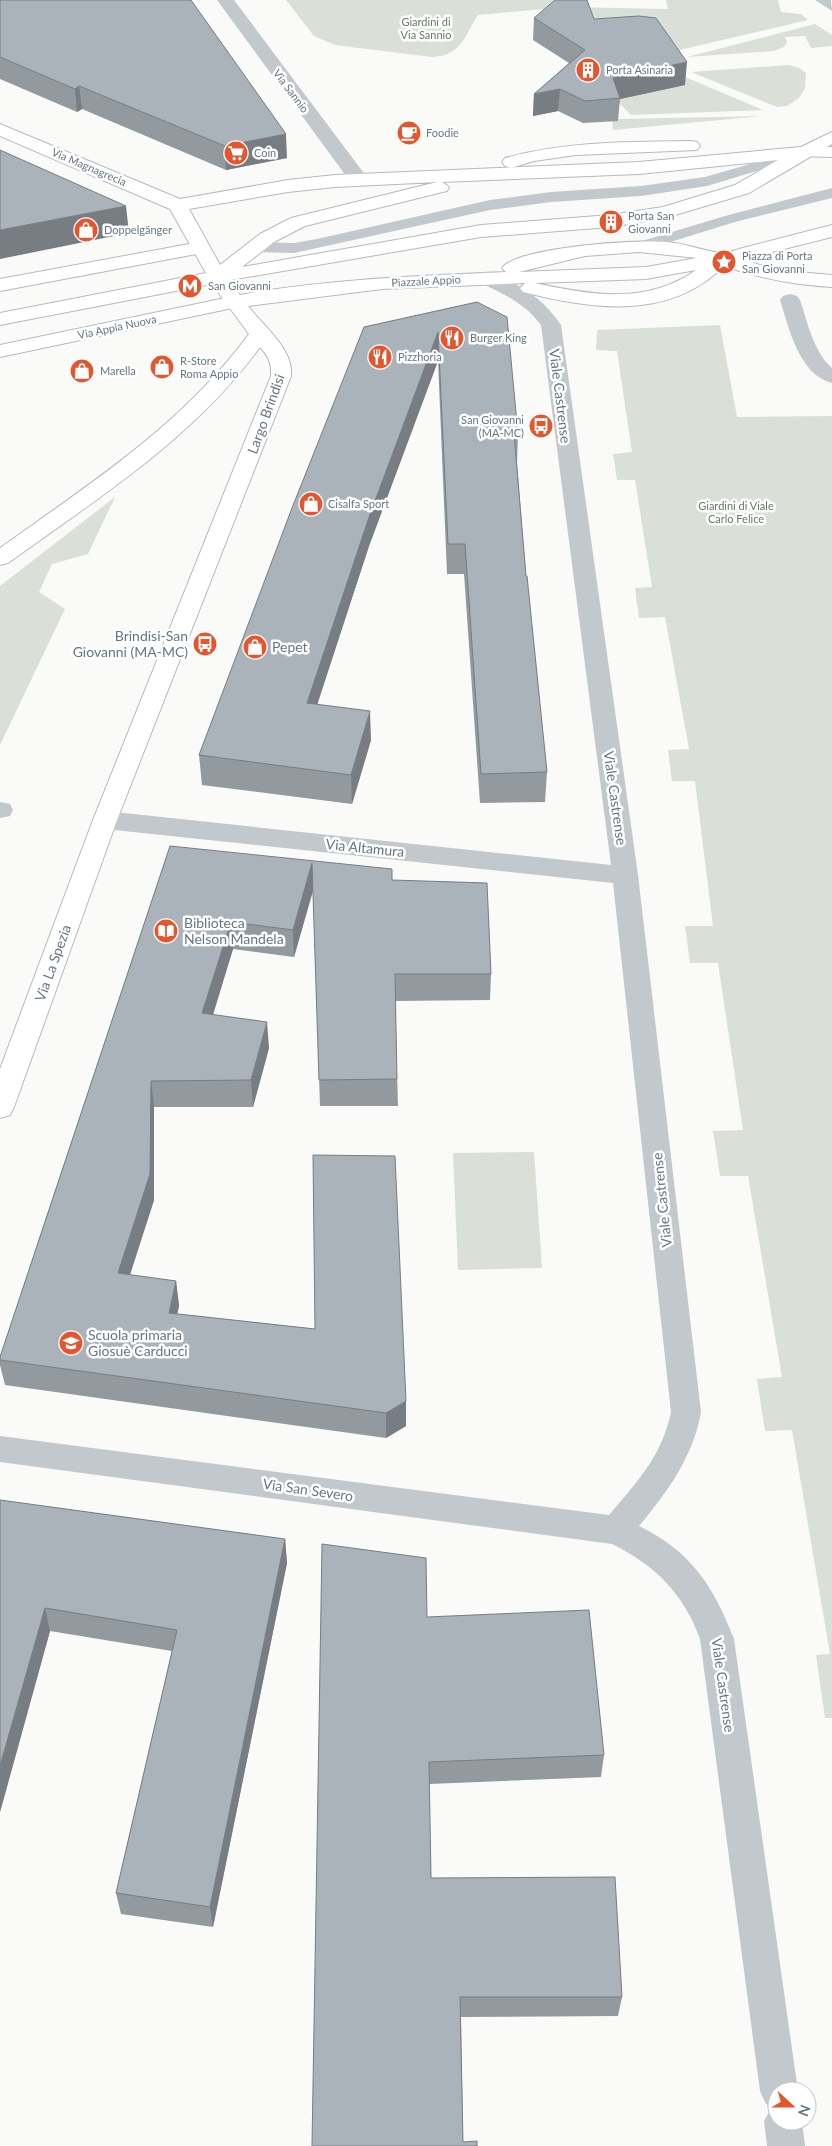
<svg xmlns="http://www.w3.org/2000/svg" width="832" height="2146" viewBox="0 0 832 2146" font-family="Lato,sans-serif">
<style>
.green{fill:#dadfd7}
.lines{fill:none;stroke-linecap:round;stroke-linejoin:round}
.secondary-casing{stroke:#b3babf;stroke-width:2}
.primary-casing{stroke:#b5babe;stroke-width:2}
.service{fill:#c3c8cc;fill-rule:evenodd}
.pedestrian{fill:#c3c8cc;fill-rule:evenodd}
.minor{fill:#c3c8cc;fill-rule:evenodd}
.secondary{fill:#fff;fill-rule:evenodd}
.primary{fill:#fff;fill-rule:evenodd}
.wall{fill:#929a9f}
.shaded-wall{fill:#777d82}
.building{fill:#aab3b9;stroke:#777d82}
.labels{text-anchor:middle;stroke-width:5;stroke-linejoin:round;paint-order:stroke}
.far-park-label{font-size:11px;fill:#687a64;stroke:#fff}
.far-poi-label{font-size:11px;fill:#657683;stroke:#fff;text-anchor:start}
.far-street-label{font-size:11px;fill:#657683;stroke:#fff}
.street-label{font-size:14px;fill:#657683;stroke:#fff}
.poi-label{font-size:14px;fill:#657683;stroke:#fff;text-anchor:start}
</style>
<rect width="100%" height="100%" fill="#fafaf8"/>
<!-- green -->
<g class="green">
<path d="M286,0H565L567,7L668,9L666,0H778L781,12L801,14L808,20L671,52L622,39L566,7L478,15C464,37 461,56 432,57L335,45L314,36Z"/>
<path d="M815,24L832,35V46L811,48L805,36L785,37L787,42L784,47L774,51L687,57Z"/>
<path d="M788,65L799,68L806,73L805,88L799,98L787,106L777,107L691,72Z"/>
<path d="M678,74L763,110L631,115L610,94Z"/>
<path d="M763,116L613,130L612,121H618V119Z"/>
<path d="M720,325L737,417L832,416V1718H825L816,1655L830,1654L792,1430L765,1431L757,1379L782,1377L748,1176H720L713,1131L743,1130L718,963H690L685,926H713L695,781H672L668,750L689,749L665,617L639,618L635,588L652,587L635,480H617L613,454L632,452L617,351L596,350L597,330Z"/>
<path d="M115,497L88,554L52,564L39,592L65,609L0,745V586Z"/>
<path d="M534,1152L542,1268L458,1270L453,1153Z"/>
</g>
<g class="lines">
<defs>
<g id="secondary">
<path d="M805,147H832V157L799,156L796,152L799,148Z"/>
<path d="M200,242L207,244L210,248L207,252L0,291V279Z"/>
<path d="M722,253L776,270L832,275V287C791,285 754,277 715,263L712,259L715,255Z"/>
<path d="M235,296L242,298L245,302L242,306L0,357V345Z"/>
</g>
<g id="primary">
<path d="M0,124L180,199L288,180L335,175L639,162L801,147L832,132V144L749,193L665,218L610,227L481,237L230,280L240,295C328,279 417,276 506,272L502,268C517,247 638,239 666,242C685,243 703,251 721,253C727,254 737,249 743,248C773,240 802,233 832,225V237L720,265C721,272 712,276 706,281C653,319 582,307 523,292L520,288L525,283L382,289L248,306C263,326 294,349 291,376L117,820L14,1107L10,1115L0,1118V1069L93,820L271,376C272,363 268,356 260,347C194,438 98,498 8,563L0,565V548C91,483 182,425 249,334L212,284L0,325V313L206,273L170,209L0,136ZM778,160L735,185L663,207L610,215L481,225L242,267L274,242L305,226L447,191L449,187L442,182L639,174ZM437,182L291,218L260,234L220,265L189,209L288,192L335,187ZM639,252L697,258L646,267L519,272L585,256ZM696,270C647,305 590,295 535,283L646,279Z"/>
<path d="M691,141L697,142L700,146L697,150L576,155L534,161L511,168L505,166L502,162L505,158C566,141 628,142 691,141Z"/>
</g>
</defs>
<!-- secondary casing -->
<use href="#secondary" class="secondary-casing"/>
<!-- primary casing -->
<use href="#primary" class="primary-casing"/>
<!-- service -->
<g class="service">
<path d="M815,0H831L832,11Z"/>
<path d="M805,148L812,152L810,155L707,186L641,196L551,202L490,210L294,253L254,252L246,247L254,242L294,243L317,239L490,200L551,192L641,186L705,177Z"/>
<path d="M832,188V198L735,222L638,252L630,247L632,244L725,216Z"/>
</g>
<!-- pedestrian -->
<g class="pedestrian">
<path d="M790,294L797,296L800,300C808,323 813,351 832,368V383C799,375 789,328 780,300L783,296Z"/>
<path d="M0,802L10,804L13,810L10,816L0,818Z"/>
</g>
<!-- minor -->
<g class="minor">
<path d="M217,0H234L366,176L368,180L366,184H352Z"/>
<path d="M484,272C516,280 543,298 561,325L638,875L701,1412C693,1457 668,1491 639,1526C691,1551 714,1587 734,1639L798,2091H777V2121H802L805,2146H767L764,2121L772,2107L766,2104L760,2091L700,1639C684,1594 655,1565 612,1544L0,1462V1436L609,1515C637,1482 662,1456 671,1412L613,883L105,829L96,826L93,820L96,814L105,811L611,865L541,325C525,303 501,292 477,282L474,278L477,274Z"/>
</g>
<!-- secondary -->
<use href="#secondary" class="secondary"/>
<!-- primary -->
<use href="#primary" class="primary"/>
</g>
<!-- wall -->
<g class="wall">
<path d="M0,0L287,158L226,170L82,109L77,112L0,79Z"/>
<path d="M534,18L594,19L685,85L620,99L618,121L583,123L558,111L533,116L534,94L569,63L533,40Z"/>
<path d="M477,302L518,434L517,463L526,576L547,772L545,802L480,803L464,574H447L438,361L369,546L317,704L371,740L352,804L202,785L199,755L364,327Z"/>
<path d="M170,846L392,880L491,974L490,1000L395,1001L398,1106H320L313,891L294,957L233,949L213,1015L269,1048L253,1107H154V1200L130,1275L176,1281L179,1306L177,1314L315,1329L406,1426L386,1438L5,1385L0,1365V1357Z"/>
<path d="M0,1500L285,1539L287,1563L213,1927L121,1914L116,1893L172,1651L50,1631L0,1812Z"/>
<path d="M427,1617L604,1755L601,1777L429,1784L431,1878L622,1997L618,2016L461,2017L463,2142L312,2146Z"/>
</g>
<!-- shaded-wall -->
<g class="shaded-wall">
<path d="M687,62L685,85L620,99L613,78Z"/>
<path d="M79,86L82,109L77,112L75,89Z"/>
<path d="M560,89L558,111L533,116L534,94Z"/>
<path d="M286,134L287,158L226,170L225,146Z"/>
<path d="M126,206L129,233L0,259V230Z"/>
<path d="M438,332V361L369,546L308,733L307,703L369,517Z"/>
<path d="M370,711L371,740L352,804L351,775Z"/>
<path d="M312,863L313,890L294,957L293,930Z"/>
<path d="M231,922L233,949L205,1040L202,1013Z"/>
<path d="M267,1022L269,1048L253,1107L251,1080Z"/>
<path d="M151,1081L154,1107V1200L122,1299L118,1273Z"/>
<path d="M176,1281L179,1306L172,1338L169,1313Z"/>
<path d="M406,1401V1426L386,1438V1413Z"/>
<path d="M285,1539L287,1563L213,1927L210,1907Z"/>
<path d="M45,1608L50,1631L0,1812V1766Z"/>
</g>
<!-- building -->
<g class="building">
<path d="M0,0H191L286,134L225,146L79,86L75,89L0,57Z"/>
<path d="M555,0H587L594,19L639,16L656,18L687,62L613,78L620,98L585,101L560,89L534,94L585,50L534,18Z"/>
<path d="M0,150L126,206L0,230Z"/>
<path d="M477,302L507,317L518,434H514L526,576H527L547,772L481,774L465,544H448L438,332L369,517L307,703L370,711L351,775L199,755L292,508L364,327Z"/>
<path d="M170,846L392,869V880L487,883L491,974H395L397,1079L319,1080L312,863L293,930L231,922L202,1013L267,1022L251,1080L151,1081L150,1174L118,1273L176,1281L169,1313L315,1329L313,1155L395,1156L406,1401L386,1413L0,1360V1357Z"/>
<path d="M0,1500L285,1539L210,1907L116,1893L177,1630L45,1608L0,1766Z"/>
<path d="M322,1544L426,1558L427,1617L589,1610L604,1755L429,1762L431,1878L615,1877L622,1997H460L463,2142L477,2141V2146H312Z"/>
</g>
<!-- icons -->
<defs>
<symbol id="building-disc" viewBox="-11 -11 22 22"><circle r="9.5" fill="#e4572e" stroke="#fff"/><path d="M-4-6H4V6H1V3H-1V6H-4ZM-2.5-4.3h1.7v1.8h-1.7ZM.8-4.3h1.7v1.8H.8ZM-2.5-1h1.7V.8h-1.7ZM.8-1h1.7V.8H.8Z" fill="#fff"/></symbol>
<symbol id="cafe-disc" viewBox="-11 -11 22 22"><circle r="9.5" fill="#e4572e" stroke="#fff"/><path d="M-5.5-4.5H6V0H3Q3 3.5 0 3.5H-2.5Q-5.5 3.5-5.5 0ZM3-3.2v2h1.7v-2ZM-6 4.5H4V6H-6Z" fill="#fff"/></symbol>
<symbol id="supermarket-disc" viewBox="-11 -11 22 22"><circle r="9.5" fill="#e4572e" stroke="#fff"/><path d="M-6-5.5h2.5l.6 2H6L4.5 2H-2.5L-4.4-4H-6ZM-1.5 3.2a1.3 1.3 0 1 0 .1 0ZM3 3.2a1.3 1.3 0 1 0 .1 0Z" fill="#fff"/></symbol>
<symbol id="shop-disc" viewBox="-11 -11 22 22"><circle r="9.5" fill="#e4572e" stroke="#fff"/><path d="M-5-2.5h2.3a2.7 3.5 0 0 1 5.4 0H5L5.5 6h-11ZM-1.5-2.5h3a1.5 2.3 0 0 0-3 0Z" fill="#fff"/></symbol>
<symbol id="sight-disc" viewBox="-11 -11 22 22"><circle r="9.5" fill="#e4572e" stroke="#fff"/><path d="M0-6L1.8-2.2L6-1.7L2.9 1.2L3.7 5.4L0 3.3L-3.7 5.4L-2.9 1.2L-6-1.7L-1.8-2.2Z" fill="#fff"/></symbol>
<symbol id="metro-disc" viewBox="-11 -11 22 22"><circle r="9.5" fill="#e4572e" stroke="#fff"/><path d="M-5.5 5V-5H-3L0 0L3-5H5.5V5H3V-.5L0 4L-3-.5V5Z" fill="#fff"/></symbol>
<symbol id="restaurant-disc" viewBox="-11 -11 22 22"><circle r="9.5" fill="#e4572e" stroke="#fff"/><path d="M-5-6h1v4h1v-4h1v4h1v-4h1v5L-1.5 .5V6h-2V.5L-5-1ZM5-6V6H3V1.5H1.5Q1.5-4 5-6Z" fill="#fff"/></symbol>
<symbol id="bus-disc" viewBox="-11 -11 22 22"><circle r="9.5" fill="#e4572e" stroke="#fff"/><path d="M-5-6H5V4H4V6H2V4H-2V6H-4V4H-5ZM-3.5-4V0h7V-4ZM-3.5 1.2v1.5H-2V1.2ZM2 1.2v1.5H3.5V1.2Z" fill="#fff"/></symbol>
<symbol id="library-disc" viewBox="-11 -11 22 22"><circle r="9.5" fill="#e4572e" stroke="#fff"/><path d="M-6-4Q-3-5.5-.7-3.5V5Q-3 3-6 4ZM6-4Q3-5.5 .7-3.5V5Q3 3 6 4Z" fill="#fff"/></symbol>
<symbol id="school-disc" viewBox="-11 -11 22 22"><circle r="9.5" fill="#e4572e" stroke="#fff"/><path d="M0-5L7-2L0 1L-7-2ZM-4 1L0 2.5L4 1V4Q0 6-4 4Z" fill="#fff"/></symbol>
</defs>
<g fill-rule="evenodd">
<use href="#building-disc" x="574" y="56" width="28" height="28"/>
<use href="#cafe-disc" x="395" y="119" width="28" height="28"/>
<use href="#supermarket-disc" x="222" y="139" width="28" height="28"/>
<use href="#building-disc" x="597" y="208" width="28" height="28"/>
<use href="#shop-disc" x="72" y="216" width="28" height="28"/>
<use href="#sight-disc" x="710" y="248" width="28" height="28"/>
<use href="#metro-disc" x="176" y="272" width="28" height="28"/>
<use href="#restaurant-disc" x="438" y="324" width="28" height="28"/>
<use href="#restaurant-disc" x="366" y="343" width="28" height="28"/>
<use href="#shop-disc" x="148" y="353" width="28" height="28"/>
<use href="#shop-disc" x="68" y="357" width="28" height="28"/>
<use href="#bus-disc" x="527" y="412" width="28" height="28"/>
<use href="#shop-disc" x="297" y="490" width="28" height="28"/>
<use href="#bus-disc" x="191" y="630" width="28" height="28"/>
<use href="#shop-disc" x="241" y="633" width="28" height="28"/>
<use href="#library-disc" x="152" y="917" width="28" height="28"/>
<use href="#school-disc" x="57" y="1329" width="28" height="28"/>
</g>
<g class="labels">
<!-- far-park labels -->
<g class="far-park-label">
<text x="426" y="26">Giardini di<tspan x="426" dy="13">Via Sannio</tspan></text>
<text x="736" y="510">Giardini di Viale<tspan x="736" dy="13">Carlo Felice</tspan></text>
</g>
<!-- far-poi labels -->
<g class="far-poi-label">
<text x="606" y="74">Porta Asinaria</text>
<text x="426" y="137">Foodie</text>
<text x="254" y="157">Coin</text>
<text x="628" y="220">Porta San<tspan x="628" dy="13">Giovanni</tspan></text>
<text x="104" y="234">Doppelgänger</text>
<text x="742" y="260">Piazza di Porta<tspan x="742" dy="13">San Giovanni</tspan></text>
<text x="208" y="290">San Giovanni</text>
<text x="470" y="342">Burger King</text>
<text x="398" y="361">Pizzhoria</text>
<text x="180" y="365">R-Store<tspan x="180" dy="13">Roma Appio</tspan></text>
<text x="100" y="375">Marella</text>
<text x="524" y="424" text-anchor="end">San Giovanni<tspan x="524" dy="13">(MA-MC)</tspan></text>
<text x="328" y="508">Cisalfa Sport</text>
</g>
<!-- far-street labels -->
<g class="far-street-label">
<text transform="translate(291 91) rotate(53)" y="4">Via Sannio</text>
<text transform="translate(89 167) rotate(23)" y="4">Via Magnagrecia</text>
<text transform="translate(426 281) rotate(-3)" y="4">Piazzale Appio</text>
<text transform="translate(117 327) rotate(-12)" y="4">Via Appia Nuova</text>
</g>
<!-- street labels -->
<g class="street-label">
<text transform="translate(560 396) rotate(83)" y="5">Viale Castrense</text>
<text transform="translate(266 414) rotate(-70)" y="5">Largo Brindisi</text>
<text transform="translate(615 798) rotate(82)" y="5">Viale Castrense</text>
<text transform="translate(365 848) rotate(6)" y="5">Via Altamura</text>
<text transform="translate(53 963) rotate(-70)" y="5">Via La Spezia</text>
<text transform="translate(662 1200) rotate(-96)" y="5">Viale Castrense</text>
<text transform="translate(308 1490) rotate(8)" y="5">Via San Severo</text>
<text transform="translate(723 1685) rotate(82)" y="5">Viale Castrense</text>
</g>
<!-- poi labels -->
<g class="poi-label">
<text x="188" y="641" text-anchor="end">Brindisi-San<tspan x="188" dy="16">Giovanni (MA-MC)</tspan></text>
<text x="272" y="652">Pepet</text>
<text x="184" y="928">Biblioteca<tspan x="184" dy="16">Nelson Mandela</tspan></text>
<text x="88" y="1340">Scuola primaria<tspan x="88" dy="16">Giosuè Carducci</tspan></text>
</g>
</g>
<!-- north arrow -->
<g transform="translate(792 2106) rotate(111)"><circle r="24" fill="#ffffff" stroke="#c1c8cd"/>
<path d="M0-4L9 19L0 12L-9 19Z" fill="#e4572e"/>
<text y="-8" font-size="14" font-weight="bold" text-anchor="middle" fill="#657683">N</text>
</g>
</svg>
